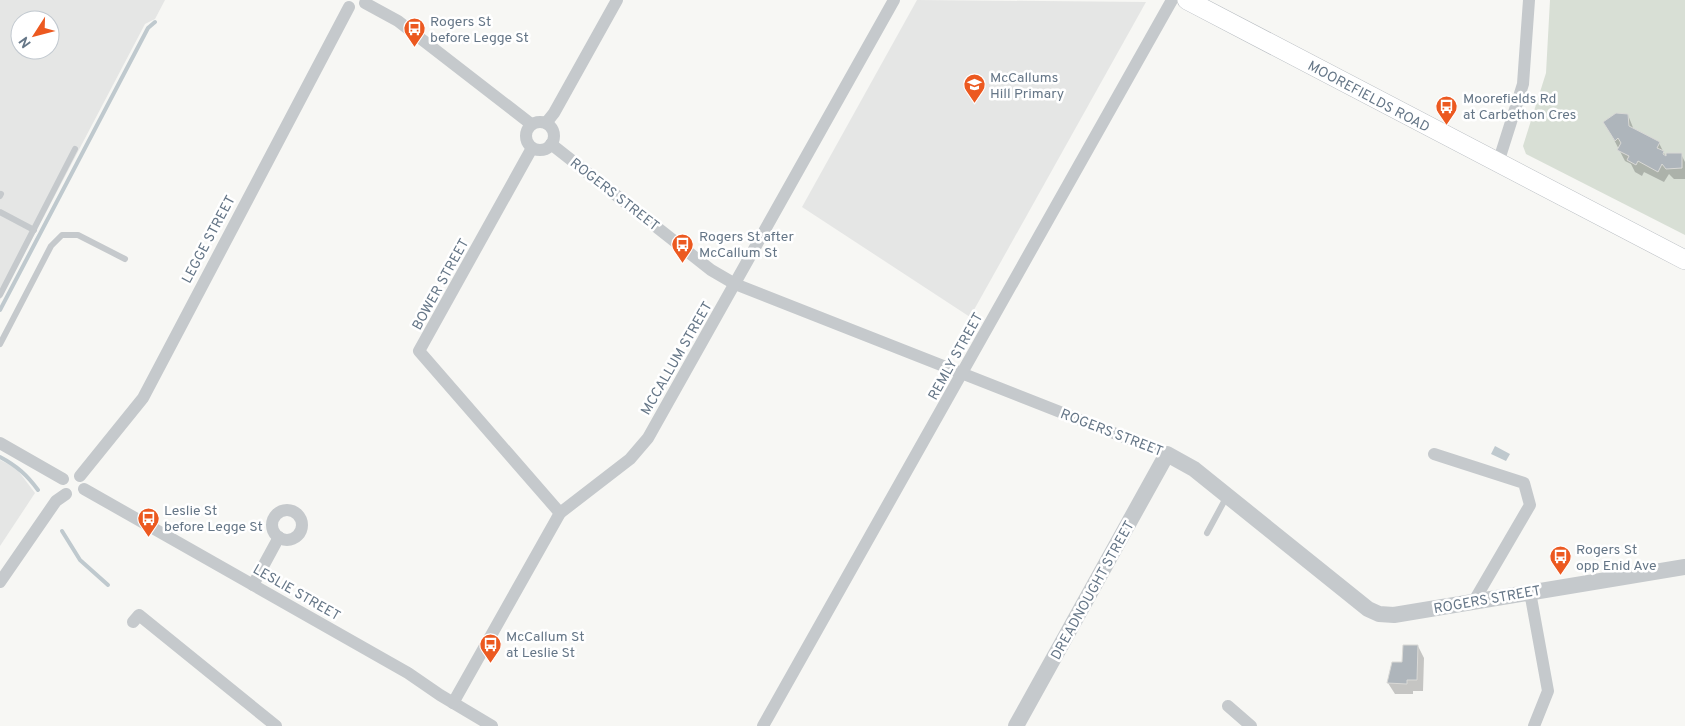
<svg xmlns="http://www.w3.org/2000/svg" width="1685" height="726" viewBox="0 0 1685 726" font-family="Overpass,sans-serif">
<style>
.built{fill:#e5e6e5;fill-rule:evenodd}
.green{fill:#d8dfd5}
.water{fill:#bfc9ce}
.shadow{fill:#0003}
.lines{fill:none;stroke-linecap:round;stroke-linejoin:round}
.stream{stroke:#bfc9ce;stroke-width:4}
.building{fill:#aeb5bb;stroke:#d9d9d6}
.secondary-casing{stroke:#b7bcc1;stroke-width:20}
.service{stroke:#c5c9cc;stroke-width:6}
.minor{stroke:#c5c9cc;stroke-width:12}
.tertiary{stroke:#c5c9cc;stroke-width:16}
.secondary{stroke:#fff;stroke-width:19}
.labels{text-anchor:middle;stroke-width:5;stroke-linejoin:round;paint-order:stroke}
.poi-label{font-size:14px;fill:#657687;stroke:#fff;text-anchor:start}
.street-label{font-size:14px;fill:#657687;stroke:#fff}
</style>
<rect width="100%" height="100%" fill="#f7f7f4"/>
<!-- built -->
<g class="built">
<path d="M0,0H165L155,19L145,24L0,300ZM20,20H50V50H20Z"/>
<path d="M917,0L1146,2L970,317L802,207Z"/>
<path d="M0,460L16,468L35,493L0,546Z"/>
</g>
<!-- green -->
<path class="green" d="M1550,0H1685V235L1526,154L1523,146L1546,73Z"/>
<!-- water -->
<path class="water" d="M1495,446L1510,454L1506,461L1491,454Z"/>
<!-- shadow -->
<g class="shadow">
<path d="M1628,115L1634,130L1659,143L1665,155L1681,154L1685,162V179H1674L1669,174L1664,182L1644,172L1642,176L1635,172L1631,164L1625,161L1611,134Z"/>
<path d="M1418,646L1424,658L1423,691H1413V694H1395L1388,683L1391,667L1393,663H1403Z"/>
</g>
<g class="lines">
<!-- stream -->
<g class="stream">
<path d="M0,310L148,28L155,22"/>
<path d="M0,457C17,466 27,475 38,490"/>
<path d="M62,531L80,560L108,585"/>
</g>
</g>
<!-- building -->
<g class="building">
<path d="M1616,113L1628,114L1629,126L1660,142L1657,148L1664,151L1663,154L1666,156V153H1682V168L1666,169L1662,164L1658,172L1638,161L1636,165L1627,160L1629,156L1617,150L1621,143L1618,138L1615,141L1603,122Z"/>
<path d="M1403,645H1418L1417,680H1407V684L1387,683L1392,662H1402Z"/>
</g>
<g class="lines">
<defs>
<path id="secondary" d="M1187,0L1685,260"/>
</defs>
<!-- secondary casing -->
<use href="#secondary" class="secondary-casing"/>
<!-- service -->
<g class="service">
<path d="M0,196L1,194"/>
<path d="M0,212L34,230"/>
<path d="M0,295L75,149"/>
<path d="M0,344L51,246L62,235H78L125,259"/>
<path d="M1207,533L1227,496"/>
</g>
<!-- minor -->
<g class="minor">
<path d="M365,3L398,21L531,124"/>
<circle cx="540" cy="136" r="14"/>
<path d="M546,123L554,113L617,0"/>
<path d="M551,144L711,270L735,284L1167,454"/>
<path d="M532,148L419,351L560,513"/>
<path d="M1498,163L1523,84L1529,0"/>
<path d="M0,443L63,479"/>
<path d="M1434,454L1524,483L1530,505L1474,601"/>
<path d="M80,476L143,398L349,7"/>
<path d="M84,489L408,673L440,695L492,726"/>
<circle cx="287" cy="525" r="15"/>
<path d="M0,582L56,501L66,494"/>
<path d="M253,585L279,537"/>
<path d="M1530,592L1548,691L1534,726"/>
<path d="M133,622L139,615L276,726"/>
<path d="M453,703L560,513L630,459L648,438L894,0"/>
<path d="M1228,706L1251,726"/>
<path d="M763,726L1172,0"/>
</g>
<!-- tertiary -->
<path class="tertiary" d="M1016,726L1167,454L1194,469L1368,609L1379,614L1394,615L1685,567"/>
<!-- secondary -->
<use href="#secondary" class="secondary"/>
</g>
<!-- icons -->
<defs>
<symbol id="bus-pin" viewBox="-11 -11 22 30"><path d="M0 17L-7.5 6A9.5 9.5 0 1 1 7.5 6Z" fill="#ec5920" stroke="#fff"/><path d="M-5-6H5V4H4V6H2V4H-2V6H-4V4H-5ZM-3.5-4V0h7V-4ZM-3.5 1.2v1.5H-2V1.2ZM2 1.2v1.5H3.5V1.2Z" fill="#fff"/></symbol>
<symbol id="school-pin" viewBox="-11 -11 22 30"><path d="M0 17L-7.5 6A9.5 9.5 0 1 1 7.5 6Z" fill="#ec5920" stroke="#fff"/><path d="M0-5L7-2L0 1L-7-2ZM-4 1L0 2.5L4 1V4Q0 6-4 4Z" fill="#fff"/></symbol>
</defs>
<g fill-rule="evenodd">
<use href="#bus-pin" x="402" y="16" width="25" height="34"/>
<use href="#school-pin" x="962" y="72" width="25" height="34"/>
<use href="#bus-pin" x="1434" y="94" width="25" height="34"/>
<use href="#bus-pin" x="670" y="232" width="25" height="34"/>
<use href="#bus-pin" x="136" y="506" width="25" height="34"/>
<use href="#bus-pin" x="1548" y="544" width="25" height="34"/>
<use href="#bus-pin" x="478" y="632" width="25" height="34"/>
</g>
<g class="labels">
<!-- poi labels -->
<g class="poi-label">
<text x="430" y="26">Rogers St<tspan x="430" dy="16">before Legge St</tspan></text>
<text x="990" y="82">McCallums<tspan x="990" dy="16">Hill Primary</tspan></text>
<text x="1463" y="103">Moorefields Rd<tspan x="1463" dy="16">at Carbethon Cres</tspan></text>
<text x="699" y="241">Rogers St after<tspan x="699" dy="16">McCallum St</tspan></text>
<text x="164" y="515">Leslie St<tspan x="164" dy="16">before Legge St</tspan></text>
<text x="1576" y="554">Rogers St<tspan x="1576" dy="16">opp Enid Ave</tspan></text>
<text x="506" y="641">McCallum St<tspan x="506" dy="16">at Leslie St</tspan></text>
</g>
<!-- street labels -->
<g class="street-label">
<text transform="translate(1369 96) rotate(28)" y="5">MOOREFIELDS ROAD</text>
<text transform="translate(615 194) rotate(38)" y="5">ROGERS STREET</text>
<text transform="translate(208 239) rotate(-62)" y="5">LEGGE STREET</text>
<text transform="translate(440 284) rotate(-61)" y="5">BOWER STREET</text>
<text transform="translate(955 356) rotate(-61)" y="5">REMLY STREET</text>
<text transform="translate(676 358) rotate(-60)" y="5">MCCALLUM STREET</text>
<text transform="translate(1112 432) rotate(21)" y="5">ROGERS STREET</text>
<text transform="translate(1092 590) rotate(-61)" y="5">DREADNOUGHT STREET</text>
<text transform="translate(297 592) rotate(30)" y="5">LESLIE STREET</text>
<text transform="translate(1487 599) rotate(-10)" y="5">ROGERS STREET</text>
</g>
</g>
<!-- north arrow -->
<g transform="translate(35 35) rotate(234)"><circle r="24" fill="#ffffff" stroke="#c1c8cf"/>
<path d="M0-4L9 19L0 12L-9 19Z" fill="#ec5920"/>
<text y="-8" font-size="14" font-weight="bold" text-anchor="middle" fill="#657687">N</text>
</g>
</svg>
